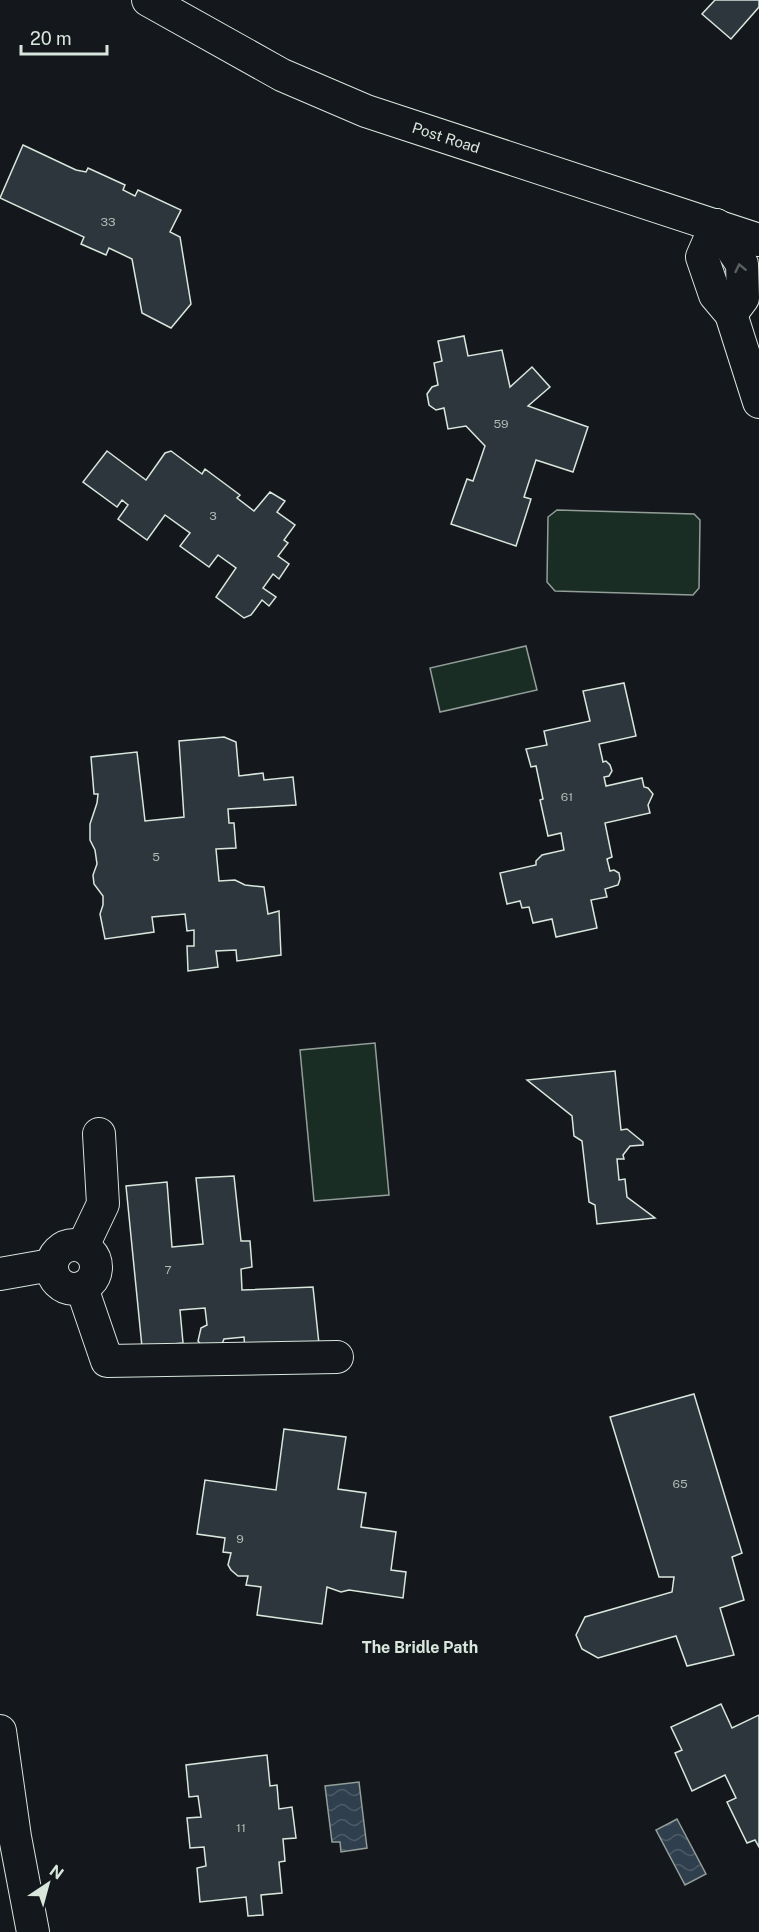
<svg xmlns="http://www.w3.org/2000/svg" width="759" height="1932" viewBox="0 0 759 1932" font-family="'Public Sans',sans-serif">
<style>
.green{fill:#1a2d24;stroke:#939e99;stroke-width:1.5}
.water{fill:url(#water-waves);stroke:#939e99;stroke-width:1.5}
.building{fill:#2c363c;stroke:#d8e6dc;stroke-width:1.5}
.lines{fill:none;stroke-linecap:round;stroke-linejoin:round}
.minor-casing{stroke:#d8e6dc;stroke-width:34}
.minor{stroke:#14181c;stroke-width:32}
.oneway{stroke:#59605f}
.labels{text-anchor:middle;stroke-width:4.5;stroke-linejoin:round;paint-order:stroke}
.number-label{font-size:12px;fill:#adbab4}
.street-label{font-size:15px;fill:#d8e6dc;stroke:#14181c}
.neighbourhood-label{font-size:16px;font-weight:bold;fill:#d8e6dc;stroke:#14181c}
</style>
<defs>
<pattern id="water-waves" width="16" height="10" patternUnits="userSpaceOnUse" patternTransform="scale(1.5)"><rect width="16" height="10" fill="#2f3f4d"/><path d="M0 5q4-4 8 0t8 0" fill="none" stroke="#4c5b66"/></pattern>
</defs>
<rect width="100%" height="100%" fill="#14181c"/>
<!-- green -->
<g class="green">
<path d="M557,510L694,514L700,520L699,588L693,595L555,591L547,582L548,517Z"/>
<path d="M526,646L537,690L440,712L430,668Z"/>
<path d="M375,1043L389,1195L314,1201L300,1050Z"/>
</g>
<!-- water -->
<g class="water">
<path d="M359,1782L367,1848L341,1852L340,1842H332L325,1786Z"/>
<path d="M677,1819L706,1874L685,1885L656,1830Z"/>
</g>
<!-- building -->
<g class="building">
<path d="M715,0H759V7L731,39L702,14Z"/>
<path d="M23,145L76,170L86,172L88,168L125,185L123,190L135,196L138,190L181,210L170,232L180,237L191,304L171,328L142,313L132,259L109,248L106,255L81,244L84,237L0,198Z"/>
<path d="M464,336L468,356L502,350L510,387L532,367L550,387L528,406L588,427L573,472L536,460L524,497L531,499L516,546L451,524L467,479L473,481L485,446L466,426L448,429L444,408L436,410L429,405L427,394L432,387L438,385L434,363L442,361L438,341Z"/>
<path d="M107,451L146,480L165,453L171,451L202,474L205,469L240,495L237,498L254,511L270,492L285,501L277,512L295,525L284,540L288,543L278,556L289,564L279,579L273,574L263,588L276,597L269,606L262,600L251,615L244,618L216,597L236,568L218,555L209,567L180,546L190,533L165,515L147,540L118,519L128,505L122,500L117,507L83,482Z"/>
<path d="M624,683L636,736L599,744L603,762L606,761L610,765L612,771L609,776L604,777L606,786L642,778L644,787L648,788L653,794L648,805L650,813L605,823L612,857L607,859L610,871L614,870L619,873L620,879L618,885L605,889L607,897L591,900L597,928L556,937L552,919L533,923L529,907L522,908L520,901L507,904L500,873L536,865V861L542,855L564,850L561,833L548,836L540,800L543,799L536,766L531,767L526,749L547,745L544,731L590,721L583,691Z"/>
<path d="M224,737L236,742L239,776L263,773L264,780L293,777L296,805L228,809L229,823H234L236,848L216,849L219,881L235,880L245,885L264,887L268,914L279,911L281,955L237,961L236,950L216,951L218,967L188,971L187,946H194V930L187,931L185,914L152,917L154,932L105,939L100,914L103,905V896L94,884L93,875L97,864L95,850L90,840V824L97,803L98,794H94L91,757L137,752L145,821L184,817L179,741Z"/>
<path d="M615,1071L621,1130L627,1129L643,1142V1145L630,1146L623,1155L624,1159H617L619,1180L625,1179L627,1197L655,1218L597,1224L595,1205L589,1202L582,1141L574,1136L572,1116L527,1080Z"/>
<path d="M234,1176L241,1241H250L252,1267L241,1269L242,1290L313,1287L319,1344L245,1350L244,1337L224,1339L222,1344L202,1346L198,1341L201,1328L207,1325L205,1308L180,1310L183,1343L142,1347L126,1186L167,1182L172,1247L203,1244L196,1178Z"/>
<path d="M694,1394L742,1553L732,1557L744,1600L720,1608L734,1655L687,1666L676,1636L598,1658L582,1649L576,1635L585,1617L672,1592L674,1577H659L610,1417Z"/>
<path d="M284,1429L346,1437L338,1489L366,1493L361,1527L396,1532L391,1570L406,1572L403,1598L349,1590L341,1592L327,1587L322,1624L257,1615L261,1587L246,1585L248,1576H238L231,1570L228,1565L231,1553L223,1552L225,1538L197,1534L205,1480L276,1490Z"/>
<path d="M721,1704L732,1728L759,1715V1847L755,1840L747,1843L727,1802L736,1798L725,1775L692,1791L675,1753L682,1750L671,1727Z"/>
<path d="M267,1755L270,1786L277,1785L279,1809L292,1807L296,1838L283,1839L285,1861L279,1862L282,1893L261,1895L263,1915L248,1916L246,1897L200,1902L197,1868L206,1866L204,1847L190,1848L187,1818L201,1817L198,1796L189,1797L186,1765Z"/>
</g>
<g class="lines">
<defs>
<g id="minor">
<path d="M148,0L282,75L366,111L759,240"/>
<path d="M716,225L702,257L715,295L731,314L759,402"/>
<path d="M716,225L742,264L743,298L731,314"/>
<circle cx="74" cy="1267" r="22"/>
<path d="M83,1246L103,1204L99,1134"/>
<path d="M0,1274L51,1265"/>
<path d="M82,1288L107,1361L337,1357"/>
<path d="M0,1731L15,1837L33,1932"/>
</g>
</defs>
<!-- minor casing -->
<use href="#minor" class="minor-casing"/>
<!-- minor -->
<use href="#minor" class="minor"/>
</g>
<!-- one-way arrows -->
<defs><path id="oneway-chevron" d="M-2-3.5L2.5 0L-2 3.5" fill="none" stroke-width="1.6" stroke-linecap="round" stroke-linejoin="round" transform="scale(1.5)"/></defs>
<use class="oneway" href="#oneway-chevron" transform="translate(740 268) rotate(-102)"/>
<g class="labels">
<!-- number labels -->
<g class="number-label">
<text x="108" y="226">33</text>
<text x="501" y="428">59</text>
<text x="213" y="520">3</text>
<text x="567" y="801">61</text>
<text x="156" y="861">5</text>
<text x="168" y="1274">7</text>
<text x="680" y="1488">65</text>
<text x="240" y="1543">9</text>
<text x="241" y="1832">11</text>
</g>
<!-- street labels -->
<g class="street-label">
<text transform="translate(446 138) rotate(18)" y="5">Post Road</text>
</g>
<!-- neighbourhood labels -->
<g class="neighbourhood-label">
<text x="420" y="1653">The Bridle Path</text>
</g>
</g>
<!-- north arrow -->
<g transform="translate(48 1884) rotate(36)" stroke="#14181c" stroke-width="4.5" paint-order="stroke">
<path d="M0-4.5L10 22L0 15L-10 22Z" fill="#d8e6dc"/>
<text y="-9" font-size="16" font-weight="bold" text-anchor="middle" fill="#d8e6dc">N</text>
</g>
<!-- scale -->
<path d="M21 45v9h86v-9" fill="none" stroke="#d8e6dc" stroke-width="3"/>
<text x="30" y="45" font-size="18" fill="#d8e6dc" stroke="#14181c" stroke-width="4.5" paint-order="stroke">20 m</text>
</svg>
